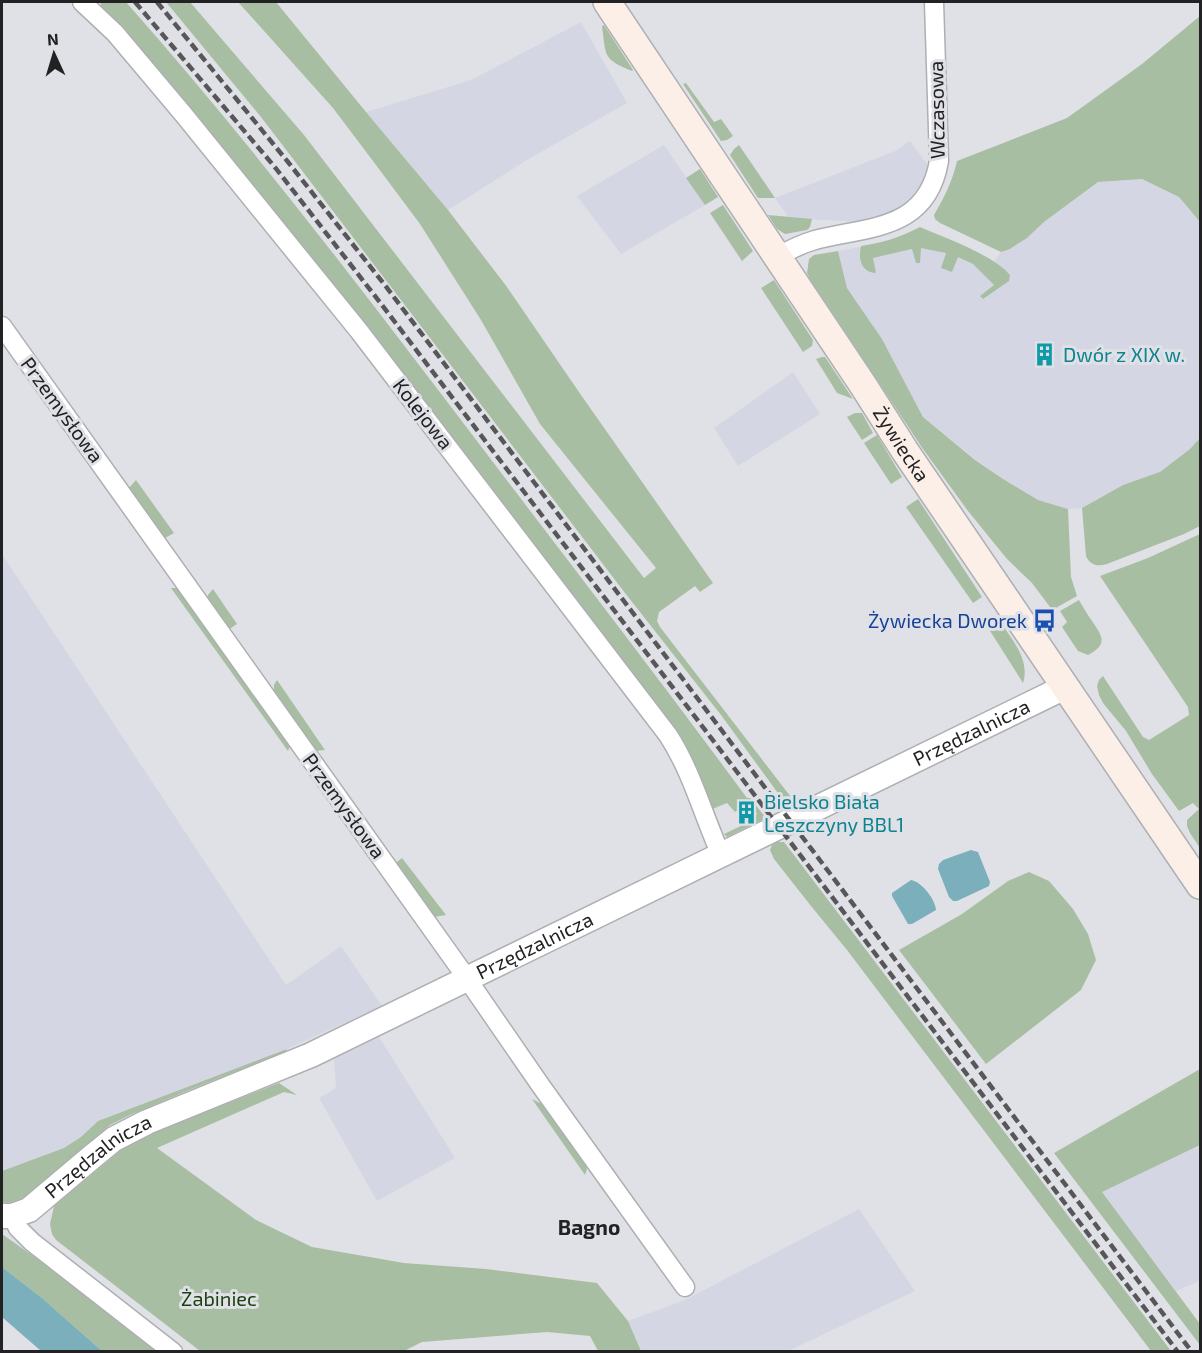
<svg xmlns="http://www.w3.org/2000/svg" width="1202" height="1353" viewBox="0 0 1202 1353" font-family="'Exo 2',sans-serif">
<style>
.built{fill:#d4d7e3}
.green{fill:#a8bea2}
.water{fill:#7cafbc}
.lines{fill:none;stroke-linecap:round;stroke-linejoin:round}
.minor-casing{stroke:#aeafb3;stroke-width:21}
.tertiary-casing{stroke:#aeafb3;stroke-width:27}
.secondary-casing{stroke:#aeafb3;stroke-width:30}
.minor{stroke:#fff;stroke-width:18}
.tertiary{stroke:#fff;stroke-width:24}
.secondary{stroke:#fbefe8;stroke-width:27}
.rail{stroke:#57575a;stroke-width:4.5;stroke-dasharray:9 4.5;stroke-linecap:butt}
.labels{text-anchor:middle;stroke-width:6;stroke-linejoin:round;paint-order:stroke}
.street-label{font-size:20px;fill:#222224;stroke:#e0e1e6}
.culture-label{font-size:20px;fill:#0d838f;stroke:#e0e1e6;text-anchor:start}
.transit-label{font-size:20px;fill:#164399;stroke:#e0e1e6;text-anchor:end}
.park-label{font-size:20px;fill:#1b3f0f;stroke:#e0e1e6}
.neighbourhood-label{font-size:21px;font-weight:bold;fill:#222224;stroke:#e0e1e6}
</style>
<rect width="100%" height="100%" fill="#e0e1e6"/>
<!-- built -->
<g class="built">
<path d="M581,22L627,103L527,160L448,210L366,112L471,80Z"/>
<path d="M910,141L929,167L919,188L913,195L906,202L894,210L858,222L789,218L775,198L895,151Z"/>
<path d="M664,145L705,205L621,254L577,196Z"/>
<path d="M1142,179L1179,197L1200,222V438L1190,449L1160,473L1123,485L1082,508L1068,509L1038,500L1003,479L976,460L923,417L882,339L847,288L838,251L886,242L902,236L920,227L969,248L994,262L1001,252L1010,249L1027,238L1044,222L1098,182Z"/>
<path d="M793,372L820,414L738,466L714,428Z"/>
<path d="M2,554L286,985L341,946L382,1006L287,1049L98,1121L81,1137L64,1148L2,1171Z"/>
<path d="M379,1037L455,1158L377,1201L319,1098L336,1088L334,1059Z"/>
<path d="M1200,1145V1281L1176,1291L1101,1192Z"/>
<path d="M859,1209L915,1291L788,1351H641L628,1321L685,1300Z"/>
</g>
<!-- green -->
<g class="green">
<path d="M101,2H126C258,151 378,311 499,470C582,579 666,688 747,798H750L766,818L727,837L724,834L745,824L757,814L749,803L735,812L727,803L710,810L693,766L99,10L101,7Z"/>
<path d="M166,2H190L304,135L644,578L656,568L540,424L481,320L420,224L376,165L333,108L238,2H276L366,112L448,210L507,287L581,395L713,583L700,592L695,586L659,612L657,621L660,627L794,801V804L788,807L721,715L625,593L261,117Z"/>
<path d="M1200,16V222L1179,197L1142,179L1098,182L1044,222L1027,238L1010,249L1001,252L940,223L935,219L934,215C944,198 953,180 957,161L1067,118L1142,64Z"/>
<path d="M604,25L633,70L632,71C602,59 606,55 602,26Z"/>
<path d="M686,83L714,122L721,119L733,136L727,140L721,141L683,84Z"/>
<path d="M739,145L775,198H758L730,155L734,149Z"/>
<path d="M700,169L718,197L705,205L686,178Z"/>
<path d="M723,205L753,251L742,261L710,213Z"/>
<path d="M768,215L812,219L810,227L807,230L785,234L777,229Z"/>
<path d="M920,227C945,238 992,254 1010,275L1009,281L983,299L980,296L994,285L973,264L958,257L952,272L941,268L946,253L921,248L920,263H916L912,249L873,258L876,273C861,272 858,260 861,246C884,242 899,238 920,227Z"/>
<path d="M838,251L847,288L882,339L923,417L975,460L1003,479L1038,500L1068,509L1071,577L1077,596L1054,609L1050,607L1032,583L1007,559L968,511L923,449L810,279L807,273L809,259L814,255Z"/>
<path d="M774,280L813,340L812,346L803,352L761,288Z"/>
<path d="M822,357H825L853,399L837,393L816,359Z"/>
<path d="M855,413H862L873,433L862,440L847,417Z"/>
<path d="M877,435L902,477L891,484L864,443Z"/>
<path d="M1200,438V526L1184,534L1107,564C1097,567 1090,565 1086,556L1082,508L1123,485L1160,472L1190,449Z"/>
<path d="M136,480L174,533L165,538L128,489Z"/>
<path d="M918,499L982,597L973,603L906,507Z"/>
<path d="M1200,534V848L1190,833L1187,826V820L1199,809L1193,803L1179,811L1152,774L1126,731L1103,703L1099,695L1097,686L1099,680L1103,676L1143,737L1149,740L1189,715L1188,707L1100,576L1148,558Z"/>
<path d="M171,588H177L290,746L288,751Z"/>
<path d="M213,589L237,624L231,628H227L207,602L208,595Z"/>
<path d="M1079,600C1083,607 1087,614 1092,621C1102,636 1109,644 1088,655L1078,651L1062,627L1067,622L1060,611Z"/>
<path d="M996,616C1009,636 1031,658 1023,683L985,623Z"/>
<path d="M277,680L325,750L316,751L274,691V685Z"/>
<path d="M777,842H784L1171,1351H1151L847,950L811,906L774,859L770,850L772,845Z"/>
<path d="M402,858L446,915L434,917L427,912L397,869V862Z"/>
<path d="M1029,872L1049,881L1073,909L1088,934L1096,960L1081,990L986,1064L899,950L962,914L1008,881Z"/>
<path d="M287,1049L285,1052L184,1092L130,1115L110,1125L33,1191L16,1202L7,1203L2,1202V1171L64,1148L81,1137L98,1121Z"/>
<path d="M1200,1069V1145L1102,1192L1200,1324V1345L1054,1153Z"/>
<path d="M279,1083L297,1095L284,1092L157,1148L256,1220L312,1247L404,1263L486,1269L597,1283L628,1321L641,1351H598L590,1336L547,1332L422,1342L404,1351H200L56,1240L52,1234L50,1224L54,1206L121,1150L152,1133Z"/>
<path d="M532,1099L546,1106L584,1158L587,1169L585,1175Z"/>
<path d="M2,1234L87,1294L160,1351H102L42,1298L2,1267Z"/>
</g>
<!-- water -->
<g class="water">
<path d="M971,850L978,852L990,882L989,886L957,901H953L949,897L938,869L939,864L943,860Z"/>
<path d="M911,880C922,882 935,899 936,910L912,924H908L892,896V893Z"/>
<path d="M2,1267L42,1298L102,1351H41L2,1317Z"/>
</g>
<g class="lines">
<defs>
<g id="minor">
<path d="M82,2L115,33L184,115L359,331L668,735C692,772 703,815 721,855"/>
<path d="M777,257C789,250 801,244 815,240C869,226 927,231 939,161L934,2"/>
<path d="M2,326L461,970L541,1086L685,1287"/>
<path d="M12,1216L18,1228L32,1242L173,1352"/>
</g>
<g id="tertiary">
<path id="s1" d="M2,1216H12L29,1210L93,1156L114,1139L147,1122L311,1055L1065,687"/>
</g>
<g id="secondary">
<path id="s2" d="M607,2L863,385L905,451L1200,885"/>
</g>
</defs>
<!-- minor casing -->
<use href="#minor" class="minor-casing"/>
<!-- tertiary casing -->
<use href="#tertiary" class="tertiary-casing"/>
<!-- secondary casing -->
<use href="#secondary" class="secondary-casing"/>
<!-- minor -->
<use href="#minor" class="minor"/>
<!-- tertiary -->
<use href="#tertiary" class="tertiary"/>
<!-- secondary -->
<use href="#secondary" class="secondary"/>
<!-- rail -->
<g class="rail">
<path d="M135,2L274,166L382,305L1178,1352"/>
<path d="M157,2L288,162L384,284L1192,1352"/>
</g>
</g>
<!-- icons -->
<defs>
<symbol id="building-bare" viewBox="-9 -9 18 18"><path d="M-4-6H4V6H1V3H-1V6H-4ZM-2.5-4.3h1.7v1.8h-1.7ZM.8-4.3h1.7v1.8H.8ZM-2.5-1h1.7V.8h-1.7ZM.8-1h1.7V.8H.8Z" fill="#0f9aa8" stroke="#e0e1e6" stroke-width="2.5" paint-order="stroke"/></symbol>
<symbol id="bus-bare" viewBox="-9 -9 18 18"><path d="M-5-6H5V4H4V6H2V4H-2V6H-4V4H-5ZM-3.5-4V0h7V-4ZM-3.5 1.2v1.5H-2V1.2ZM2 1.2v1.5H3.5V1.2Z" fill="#1a4fb4" stroke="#e0e1e6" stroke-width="2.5" paint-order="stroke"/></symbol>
</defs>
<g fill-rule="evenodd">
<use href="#building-bare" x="1028" y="338" width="33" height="33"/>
<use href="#bus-bare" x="1028" y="604" width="33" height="33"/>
<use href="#building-bare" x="730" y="796" width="33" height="33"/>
</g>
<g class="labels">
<!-- street labels -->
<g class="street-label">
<text transform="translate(937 110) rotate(-91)" y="7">Wczasowa</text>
<text transform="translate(62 410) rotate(54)" y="7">Przemysłowa</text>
<text transform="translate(423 414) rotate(52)" y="7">Kolejowa</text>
<text dy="7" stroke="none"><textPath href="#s2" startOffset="531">Żywiecka</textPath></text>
<text dy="7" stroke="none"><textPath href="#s1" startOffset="1088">Przędzalnicza</textPath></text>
<text transform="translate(344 806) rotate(54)" y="7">Przemysłowa</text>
<text dy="7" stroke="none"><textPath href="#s1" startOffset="602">Przędzalnicza</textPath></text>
<text dy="7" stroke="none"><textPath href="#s1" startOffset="116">Przędzalnicza</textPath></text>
</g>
<!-- culture labels -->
<g class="culture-label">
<text x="1063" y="362">Dwór z XIX w.</text>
<text x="764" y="809">Bielsko Biała<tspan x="764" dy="23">Leszczyny BBL1</tspan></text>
</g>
<!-- transit labels -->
<g class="transit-label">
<text x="1027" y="628">Żywiecka Dworek</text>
</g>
<!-- park labels -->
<g class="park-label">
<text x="219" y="1306">Żabiniec</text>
</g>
<!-- neighbourhood labels -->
<g class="neighbourhood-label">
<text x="589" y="1235">Bagno</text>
</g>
</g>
<!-- border -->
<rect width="1202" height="1353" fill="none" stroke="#222224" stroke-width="6"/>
<!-- north arrow -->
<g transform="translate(54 54) rotate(356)" stroke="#e0e1e6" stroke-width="4.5" paint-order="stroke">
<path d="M0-4.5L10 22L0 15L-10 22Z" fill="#222224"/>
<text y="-9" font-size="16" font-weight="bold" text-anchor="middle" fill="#222224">N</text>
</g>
</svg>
